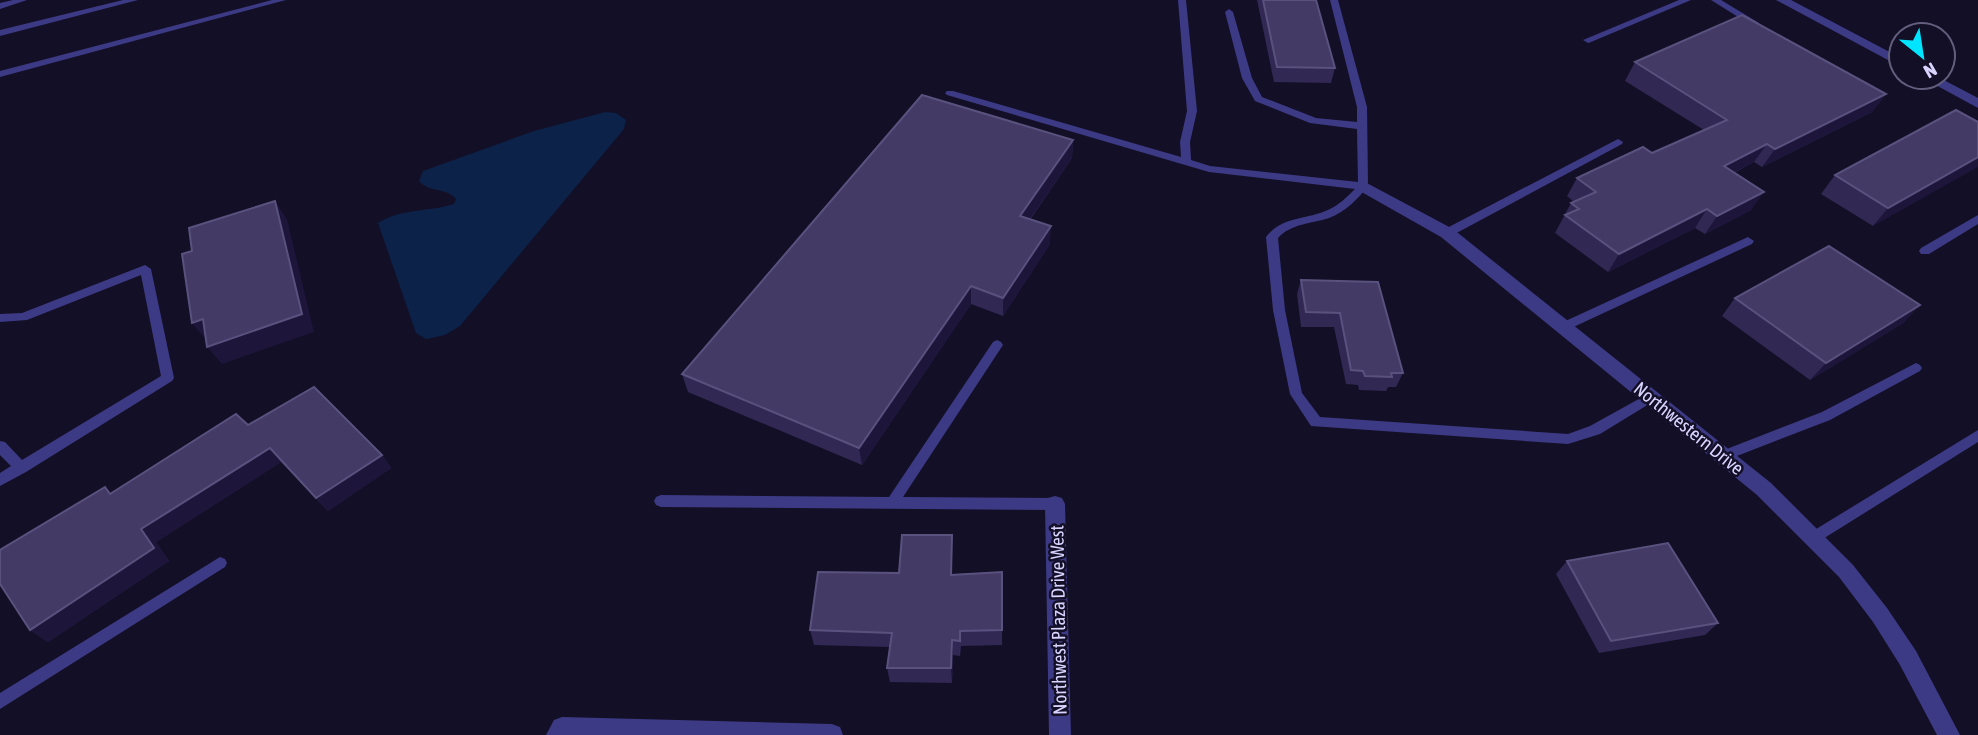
<svg xmlns="http://www.w3.org/2000/svg" width="1978" height="735" viewBox="0 0 1978 735" font-family="'Asap Condensed',sans-serif">
<style>
.water{fill:#0c2248}
.lines{fill:none;stroke-linecap:round;stroke-linejoin:round}
.lane{fill:#3d3a85;fill-rule:evenodd}
.street{fill:#3d3a85;fill-rule:evenodd}
.wall{fill:#312854}
.shaded-wall{fill:#1d163a}
.building{fill:#433a66;stroke:#5a527e;stroke-width:2}
.labels{text-anchor:middle;stroke-width:5;stroke-linejoin:round;paint-order:stroke}
.street-label{font-size:19px;fill:#d9d4ff;stroke:#130f26}
</style>
<rect width="100%" height="100%" fill="#130f26"/>
<!-- water -->
<path class="water" d="M605,112L616,113L626,120L624,129L460,326L445,335L426,339L416,333L378,223C402,208 429,212 454,204L456,199C446,187 429,193 419,181L423,171L534,131Z"/>
<g class="lines">
<!-- lane -->
<g class="lane">
<path d="M13,0H27L0,9V3Z"/>
<path d="M123,0H138L0,36V30Z"/>
<path d="M272,0H286L0,77V71Z"/>
<path d="M1178,0H1186L1197,111L1190,142L1191,160L1210,166L1358,182L1357,129L1310,123L1255,101L1242,78L1225,12L1229,9L1233,12L1252,78L1262,97L1316,118L1357,122V107L1330,0H1338L1367,107L1368,186C1358,199 1345,212 1329,218C1311,224 1292,223 1278,238L1285,310L1302,393L1320,417L1568,434L1590,426L1646,395H1654L1656,398L1654,401L1600,434L1568,444L1311,426L1290,394L1273,310L1266,237C1282,216 1306,220 1328,210C1339,205 1347,197 1355,189L1209,172L947,95L945,93L947,91H953L1181,157L1180,142L1187,111Z"/>
<path d="M1679,0H1691L1591,42L1588,43L1583,40Z"/>
<path d="M1711,0H1721L1759,23L1754,26L1751,25Z"/>
<path d="M1618,139L1623,142L1622,144L1451,236H1443L1442,233L1443,230Z"/>
<path d="M1978,215V224L1929,254H1921L1919,251L1921,248Z"/>
<path d="M1748,237L1754,241L1752,244L1567,330H1559L1557,327L1559,324Z"/>
<path d="M145,265L151,269L174,378L172,381L26,472L0,486V473L11,466L0,455V441L5,442L22,460L161,376L141,275L27,320L0,322V314L22,313Z"/>
<path d="M997,340L1001,342L1003,345L1001,348L903,497L1055,498L1060,500L1062,504L1060,508L1055,510L661,507L656,505L654,501L656,497L661,495L889,497L993,342Z"/>
<path d="M1916,363L1920,365L1922,368L1920,371L1830,420L1724,461L1719,460L1717,456L1719,452L1822,412Z"/>
<path d="M1978,430V442L1818,542L1813,544L1808,542L1806,538L1808,534Z"/>
<path d="M220,557L225,559L227,563L225,567L0,709V693Z"/>
</g>
<!-- street -->
<g class="street">
<path d="M1776,0H1791L1901,58V67Z"/>
<path d="M1921,77H1938L1978,98V108Z"/>
<path d="M1363,181L1453,229L1771,483L1853,565L1887,608L1916,651L1960,735H1937L1900,665L1873,622L1839,577L1757,495L1441,237L1358,190L1355,186L1358,182Z"/>
<path d="M1055,496L1062,498L1065,504L1071,735H1049L1045,504L1048,498Z"/>
<path d="M562,717L832,724L840,727L843,735H546L554,720Z"/>
</g>
</g>
<!-- wall -->
<g class="wall">
<path d="M1257,0H1316L1335,68L1331,83L1274,82Z"/>
<path d="M1635,62L1886,94L1872,112L1762,167L1754,162L1734,173L1751,210L1705,234L1695,228L1608,272L1555,233L1571,203L1574,202L1567,196L1577,178L1652,153L1704,130L1625,81Z"/>
<path d="M1978,122L1873,226L1821,194L1835,175Z"/>
<path d="M1073,140L1072,158L1030,220L1050,244L1003,316L971,304L862,465L688,392L682,374Z"/>
<path d="M1301,280L1378,282L1403,373L1396,387H1388L1386,391L1359,390L1358,385L1346,384L1334,327H1301L1297,294Z"/>
<path d="M1735,298L1920,305L1903,323L1810,380L1722,316Z"/>
<path d="M248,425L382,455L391,468L328,511L281,462L156,542L169,561L48,642L30,630L105,487L111,493Z"/>
<path d="M952,535V574L1002,572V645L961,646L960,656L953,655L952,683L890,682L887,668L890,647L814,645L810,630L899,573Z"/>
<path d="M1567,561L1718,623L1705,635L1599,653L1556,574Z"/>
</g>
<!-- shaded-wall -->
<g class="shaded-wall">
<path d="M1886,94L1872,112L1762,167L1775,149Z"/>
<path d="M1073,140L1072,158L1019,235L1020,216Z"/>
<path d="M1767,144L1754,162L1712,184L1724,166Z"/>
<path d="M1978,157V167L1873,226L1888,208Z"/>
<path d="M1764,192L1751,210L1705,234L1717,216Z"/>
<path d="M275,201L287,219L314,332L222,364L207,347Z"/>
<path d="M1707,209L1695,228L1608,272L1619,254Z"/>
<path d="M1051,226L1050,244L1003,316V298Z"/>
<path d="M971,286V304L862,465L859,448Z"/>
<path d="M1920,305L1903,323L1810,380L1826,363Z"/>
<path d="M203,319L207,341L192,323Z"/>
<path d="M270,448L281,462L156,542L169,561L48,642L30,630L141,529Z"/>
<path d="M382,455L391,468L328,511L316,498Z"/>
<path d="M952,640L953,655L952,683L951,668Z"/>
</g>
<!-- building -->
<g class="building">
<path d="M1263,0H1316L1335,68L1277,67Z"/>
<path d="M1742,15L1886,94L1775,149L1767,144L1724,166L1764,192L1717,216L1707,209L1619,254L1565,215L1579,209L1571,203L1596,192L1577,178L1643,147L1652,153L1727,120L1635,62Z"/>
<path d="M922,95L1073,140L1020,216L1051,226L1003,298L971,286L859,448L682,374Z"/>
<path d="M1956,110L1978,122V157L1888,208L1835,175Z"/>
<path d="M275,201L302,314L207,347L203,319L192,323L182,254L192,251L189,228Z"/>
<path d="M1829,246L1920,305L1826,363L1735,298Z"/>
<path d="M1301,280L1378,282L1403,373H1391L1392,377L1365,376L1363,371L1351,370L1340,313L1306,312Z"/>
<path d="M314,387L382,455L316,498L270,448L141,529L154,548L30,630L0,584V550L105,487L110,494L236,414L248,425Z"/>
<path d="M902,535H952L951,575L1002,572V630L960,631V641L952,640L951,668H887L892,633L810,630L818,572L899,573Z"/>
<path d="M1668,543L1718,623L1611,641L1567,561Z"/>
</g>
<g class="labels">
<!-- street labels -->
<g class="street-label">
<text transform="translate(1689 428) rotate(39)" y="7">Northwestern Drive</text>
<text transform="translate(1058 620) rotate(-91)" y="7">Northwest Plaza Drive West</text>
</g>
</g>
<!-- north arrow -->
<g transform="translate(1922 56) rotate(150)"><circle r="33" fill="#130f26" stroke="#625e7d" stroke-width="2"/>
<path d="M0-5L12 26L0 18L-12 26Z" fill="#00e5ff"/>
<text y="-10" font-size="19" font-weight="bold" text-anchor="middle" fill="#d9d4ff">N</text>
</g>
</svg>
